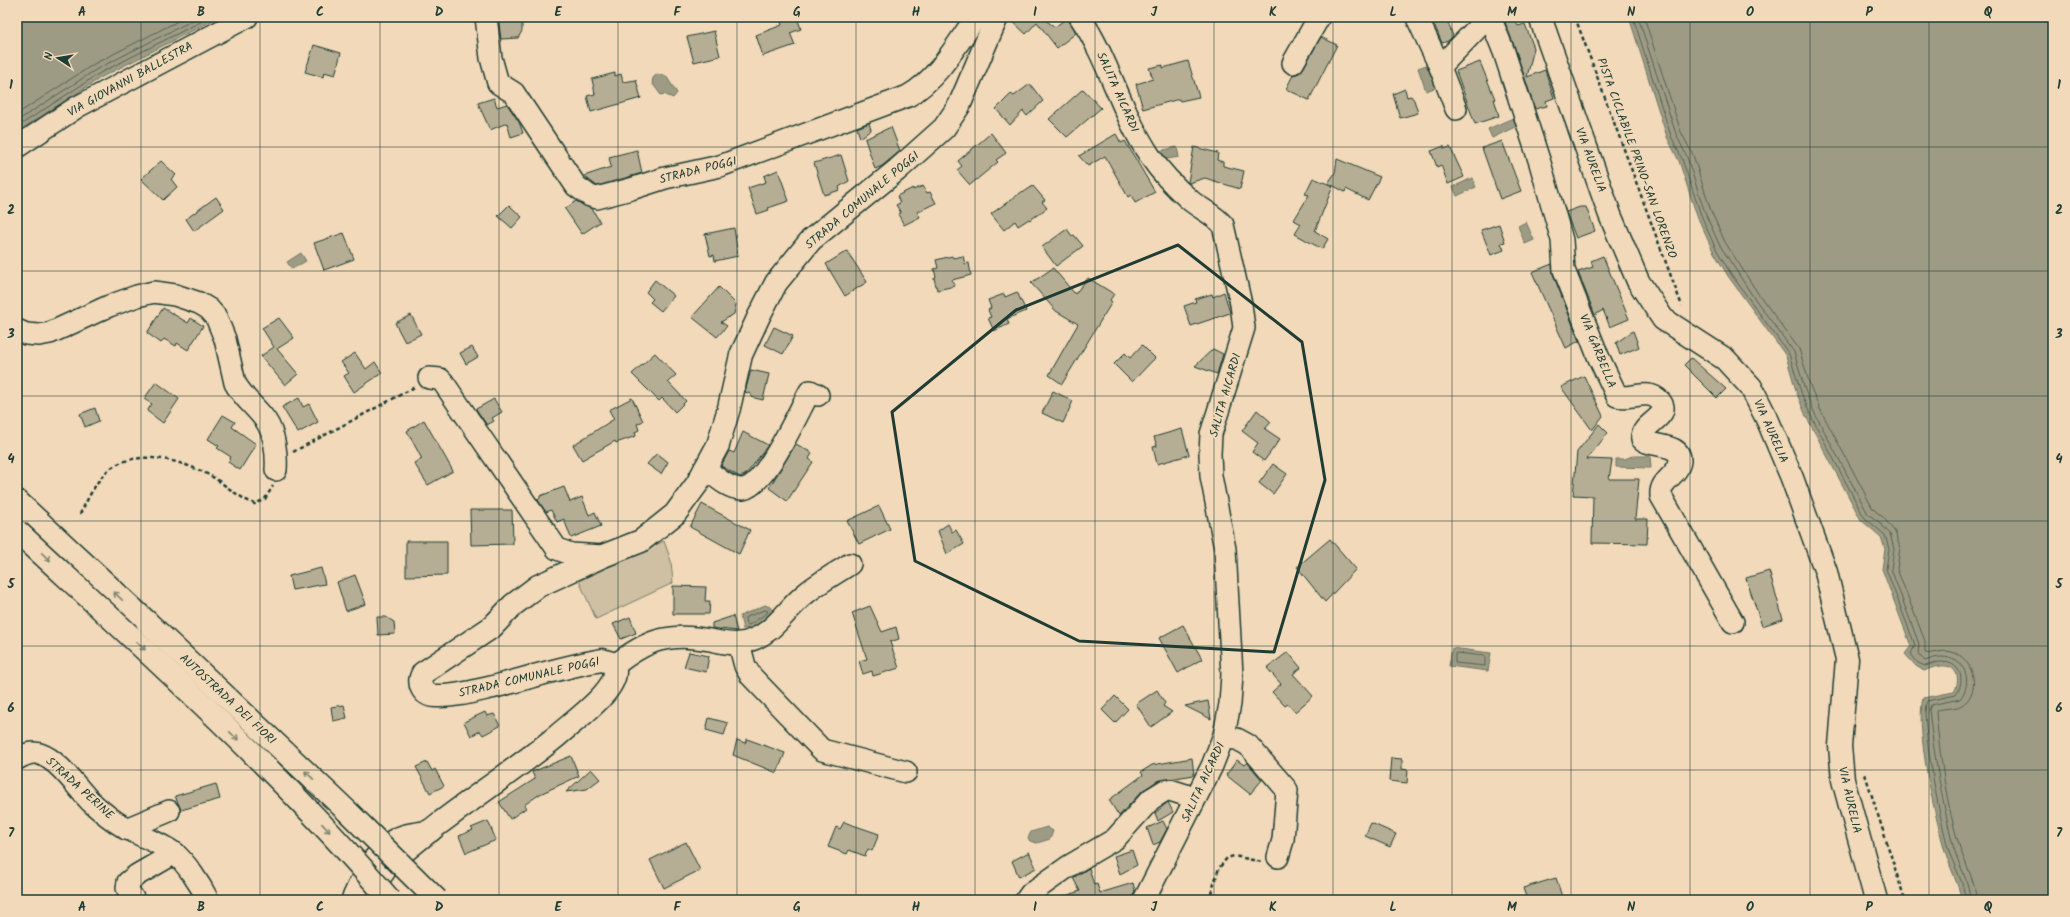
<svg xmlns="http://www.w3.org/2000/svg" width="2070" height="917" viewBox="0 0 2070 917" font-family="Kalam,sans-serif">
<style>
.green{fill:#cfc0a3;stroke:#777e6c}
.water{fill:#9e9b84;stroke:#6b7564}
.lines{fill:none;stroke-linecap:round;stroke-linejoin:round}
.shore{stroke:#526354;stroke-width:1}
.building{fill:#b6ae94;stroke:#1f3d34}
.minor-casing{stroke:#1f3d34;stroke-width:24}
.major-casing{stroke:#1f3d34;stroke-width:25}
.highway-casing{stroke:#1f3d34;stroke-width:25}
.path{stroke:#1f3d34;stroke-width:2.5;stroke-dasharray:4 3;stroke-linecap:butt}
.minor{stroke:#f1d9b9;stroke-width:21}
.major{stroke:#f1d9b9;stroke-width:22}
.highway{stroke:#f1d9b9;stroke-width:22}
.highway-bridge-casing{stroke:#1f3d34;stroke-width:25;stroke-linecap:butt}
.highway-bridge{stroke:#f1d9b9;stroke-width:22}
.oneway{stroke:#7d8370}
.marked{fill:none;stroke:#1f3d34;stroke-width:3;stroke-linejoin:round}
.grid{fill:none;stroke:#1f3d34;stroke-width:1;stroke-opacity:0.55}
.labels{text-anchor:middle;stroke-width:3.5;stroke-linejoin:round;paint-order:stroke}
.street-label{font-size:12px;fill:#1f3d34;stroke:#f1d9b9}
.neatline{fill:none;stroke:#1f3d34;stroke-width:1.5}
.grid-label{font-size:13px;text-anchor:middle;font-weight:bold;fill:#1f3d34}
</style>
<rect width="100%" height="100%" fill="#f1d9b9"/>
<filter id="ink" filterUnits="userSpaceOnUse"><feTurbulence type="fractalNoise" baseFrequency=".025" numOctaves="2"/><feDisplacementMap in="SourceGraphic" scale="8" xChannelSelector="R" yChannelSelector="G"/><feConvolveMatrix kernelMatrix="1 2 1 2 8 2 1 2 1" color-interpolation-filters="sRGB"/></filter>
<g filter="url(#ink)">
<!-- green -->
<path class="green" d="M664,541L671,561L673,583L596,619L579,581Z"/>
<!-- water -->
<g class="water">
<path d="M17,17H219L102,77L17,132Z"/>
<path d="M1629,17H2053V900H1962C1958,883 1950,868 1945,851C1935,817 1915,730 1923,698L1954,692C1961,680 1958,664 1940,666C1935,666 1929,669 1924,671L1916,666L1905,654L1911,646L1882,569L1885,549L1881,537L1861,520L1806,416L1797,394L1786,356L1728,276L1712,249L1697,216L1679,161L1667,137Z"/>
<path d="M1429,64L1437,87L1426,91L1418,68Z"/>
<path d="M657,74L666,76L677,93L673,98L664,94L661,95L652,83L653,78Z"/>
<path d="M1513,118L1517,126L1492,138L1488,129Z"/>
<path d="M1177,147L1179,157L1161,160L1159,151Z"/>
<path d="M1472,178L1476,187L1457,196L1453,187Z"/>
<path d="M1526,222L1534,240L1525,244L1518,226Z"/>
<path d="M301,253L306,261L292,269L287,262Z"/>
<path d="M1632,456H1650L1651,468L1616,467V459H1625Z"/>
<path d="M765,605L770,607L773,611L772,615L751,628L743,629L740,616Z"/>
<path d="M1452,648L1491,653L1488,671L1449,666Z"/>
<path d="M1047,827L1053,831L1050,839L1037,843L1030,841L1028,838L1031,832Z"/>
</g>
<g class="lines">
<!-- shore -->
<g class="shore">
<path d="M1633,17L1671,136L1682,159L1701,215L1715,247L1731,274L1789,354L1801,392L1810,414L1864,517L1885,535L1889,549L1886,569L1915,645L1911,654L1918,663L1925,666C1930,665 1935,662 1940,662C1961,661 1966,680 1956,695L1927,701C1919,717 1942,829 1949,851C1954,867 1965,883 1965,900"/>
<path d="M1638,17L1676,134L1687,157L1705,213L1719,244L1752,295L1794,352L1805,390L1814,412L1868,514L1879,522L1890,534L1894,549L1891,569L1919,644L1918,654L1925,661C1930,659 1936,657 1941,657C1965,657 1974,681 1960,699L1931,705L1929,710C1934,755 1942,800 1953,845C1957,863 1970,881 1970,900"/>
<path d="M1644,17L1681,132L1693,155L1711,211L1725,242L1757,292L1799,349L1811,388L1820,409L1873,509L1883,517L1895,532L1900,548L1897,569L1925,641V653C1933,655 1944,648 1955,653C1975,661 1981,693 1962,705C1955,709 1945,708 1937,710L1936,712C1940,757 1946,804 1960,848C1965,864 1976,882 1976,900"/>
<path d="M17,114L94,64L186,17"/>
<path d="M17,121L97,69L199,17"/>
<path d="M17,127L100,73L210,17"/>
<path d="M765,610L768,611L767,613L749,625L746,624L745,618Z"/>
<path d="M1457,653L1485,656V666L1455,663V654Z"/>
</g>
</g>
<!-- building -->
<g class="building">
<path d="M498,17L522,19V31L518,38L501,39Z"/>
<path d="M779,17H797L801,29L790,33L795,45L763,56L756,35L782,25Z"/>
<path d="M1041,17L1055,27L1068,17L1076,33L1057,48L1037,22L1026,34L1009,18Z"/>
<path d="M1431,17H1446L1453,36L1448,41L1442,43Z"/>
<path d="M1503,17H1513L1518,26L1525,24L1534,48L1527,77L1545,70L1554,98L1546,101L1547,106L1535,109L1515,48Z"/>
<path d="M714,31L720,56L694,62L687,37Z"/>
<path d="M1321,37L1337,45L1309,100L1286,89L1293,75L1299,73L1303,69Z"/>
<path d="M314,45L341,53L335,75L324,72L323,77L305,72Z"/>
<path d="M1188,61L1199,97L1180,101L1179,99L1143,109L1136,84L1153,79L1149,68L1163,65V68Z"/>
<path d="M1480,62L1495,99H1494L1499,116L1475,124L1456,71Z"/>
<path d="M615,73V76L621,74L623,82L636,80L641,98L591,112L587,96L595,94L592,79Z"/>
<path d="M1030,84L1043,101L1027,116L1023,111L1010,125L996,109L1011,94L1014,96Z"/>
<path d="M1083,89L1101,108L1067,137L1049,119Z"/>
<path d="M1405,89L1407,97L1411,96L1414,100L1418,113L1400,118L1393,94Z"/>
<path d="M494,98L497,107L507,104L519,122L523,133L511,137L507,123L490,130L478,103Z"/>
<path d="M869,123L871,130L860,138L857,128Z"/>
<path d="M891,127L900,151L882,166L875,169L865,139Z"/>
<path d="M991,133L1006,153L996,160L998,162L970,185L957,170L962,166L958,161Z"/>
<path d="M1116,134L1121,143L1125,141L1155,192L1135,203L1131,195L1128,197L1105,156L1088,166L1079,156Z"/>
<path d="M1502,141L1521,191L1500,199L1482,148Z"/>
<path d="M1444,146V149L1450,147L1464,177L1448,184L1441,165L1437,167L1431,151Z"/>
<path d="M1194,147L1218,153L1217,160L1223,162V166L1244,171L1240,189L1205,178L1189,183L1188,182Z"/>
<path d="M637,150L642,173L597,186L584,176L611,167L609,157Z"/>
<path d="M841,155L849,181L839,187L840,190L824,195L814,163Z"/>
<path d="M1337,159L1380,177L1368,200L1346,189L1345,192L1328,183L1335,173Z"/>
<path d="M161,161L176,175L171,179L177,187L163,200L141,179Z"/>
<path d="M778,170L789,201L768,208L769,210L757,214L748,188L766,182L764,176Z"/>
<path d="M1313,178L1333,186L1315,231L1328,239L1322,249L1295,234L1301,224L1294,220L1309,195L1305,194Z"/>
<path d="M923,186L927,193L930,192L936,203L917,212L920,217L904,225L898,214L901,213L896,205L900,203L897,196L913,188V190Z"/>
<path d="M1033,186L1045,200L1042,202L1047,208L1030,220L1029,219L1018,226L1015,221L1004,230L991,214L1023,191L1024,192Z"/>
<path d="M216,197L224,209L194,231L186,219Z"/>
<path d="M576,201L592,209L600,222L582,234L565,209Z"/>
<path d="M509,205L522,217L512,228L498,216Z"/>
<path d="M1580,207H1586L1595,231L1576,238L1566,212Z"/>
<path d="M1499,224L1505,242L1501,243L1504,250L1491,255L1481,230Z"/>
<path d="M734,228L738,256L715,261L714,255L710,256L705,234Z"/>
<path d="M1067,229L1072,236L1074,235L1083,246L1056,266L1042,247Z"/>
<path d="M344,233L354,259L324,270L314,243Z"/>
<path d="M847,251L867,282L845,296L826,264Z"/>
<path d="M952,256L953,258L963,256L965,264L969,263L971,275L952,280L955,286L937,290L934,278L936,277L934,269L938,268L936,260Z"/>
<path d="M1603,256L1629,319L1610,327L1603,310L1595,315L1578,272L1593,267L1591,261Z"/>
<path d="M1552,264L1553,274L1579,341L1566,348L1532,272Z"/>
<path d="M1053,268L1075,294L1088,278L1114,294L1110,300L1112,302L1062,384L1049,375L1078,324L1056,311L1031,283Z"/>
<path d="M655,280L674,296L661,311L650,302L653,299L646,292Z"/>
<path d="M719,287L736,304L734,314L721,322L727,326L717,337L692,317Z"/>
<path d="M1017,292L1026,311L1007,319L1009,324L994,331L988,318L991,317L988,310L991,308L988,300L1004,294L1005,297Z"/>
<path d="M1224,292L1230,313L1191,326L1184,306L1196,302L1195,299L1212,294L1213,297Z"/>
<path d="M163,308L188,323L191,318L203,326L188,350L177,343L176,346L164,339L161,343L147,333Z"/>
<path d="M411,315L421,334L405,342L395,323Z"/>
<path d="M279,318L294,338L277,349L298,374L285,385L261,356L274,347L262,328Z"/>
<path d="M774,327L793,336L783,354L765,345Z"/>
<path d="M1633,331L1639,347L1620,355L1616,343Z"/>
<path d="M1142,345L1155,358L1132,382L1114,364L1125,353L1130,358Z"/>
<path d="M472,347L478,357L466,364L460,353Z"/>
<path d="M1213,349L1223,354L1217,374L1195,366Z"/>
<path d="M355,353L366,369L375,362L382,373L354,392L344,376L349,373L341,362Z"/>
<path d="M655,353L676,375L668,382L686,401L675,412L662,398L659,401L632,374Z"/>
<path d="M1691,358L1726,389L1717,398L1684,365Z"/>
<path d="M751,370L769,374L763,400L751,397V394L745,392Z"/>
<path d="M1584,376L1603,416L1592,430L1561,387Z"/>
<path d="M156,382L179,399L163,423L147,411L152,404L144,399Z"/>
<path d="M1053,391L1073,401L1063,423L1042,413Z"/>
<path d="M299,398L303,407L309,404L318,422L298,433L282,407Z"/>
<path d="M632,398L643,421L637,424L639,430L635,432L636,436L616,443L615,441L582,460L573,445L614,419L609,410Z"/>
<path d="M494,399L502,412L492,418L494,421L487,425L476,409Z"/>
<path d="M95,408L99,421L85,427L80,414Z"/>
<path d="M1257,410L1271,422L1265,429L1280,439L1264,461L1252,452L1258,443L1242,431Z"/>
<path d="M223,415L235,422L232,427L256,444L240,470L228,462L231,457L217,448L219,446L208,439Z"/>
<path d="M424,420L453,471L428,485L414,463L422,459L407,431Z"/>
<path d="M1599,424L1608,433L1587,459L1612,460L1609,479H1639L1635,519H1648L1647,544L1592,543L1593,496L1573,495L1577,452Z"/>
<path d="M1182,429L1189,455L1157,464L1153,447L1157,446L1154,437Z"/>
<path d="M743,432L768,445L751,468L745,475L740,477L721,466L729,451L734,453Z"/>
<path d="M796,444L812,453L809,459L813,462L787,501L769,488Z"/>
<path d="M657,453L668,462L661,474L647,464Z"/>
<path d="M1273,464L1287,474L1273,494L1259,483Z"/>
<path d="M564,487L570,502L582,497L589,515L595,512L601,526L571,538L564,519L557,522L551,510L546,512L538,500L540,498V496Z"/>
<path d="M702,504L750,530L739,554L690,527Z"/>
<path d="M879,506L890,529L859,544L847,521Z"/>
<path d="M470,510H512L513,544L471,545Z"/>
<path d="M948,524L952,532L956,530L964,544L947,554L938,531Z"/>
<path d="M1330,539L1356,569L1325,602L1297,567Z"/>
<path d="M406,541H447V575L406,576Z"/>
<path d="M321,568L325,584L292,590L289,576Z"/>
<path d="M1769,571L1783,619L1762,626L1746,578Z"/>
<path d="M355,575L366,604L346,611L337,582Z"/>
<path d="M673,586L706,587L705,601H710L709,614H673Z"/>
<path d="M870,606L882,632L896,627L899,639L890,642L899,668L873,676L872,671L863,674L859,661L867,659L852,613Z"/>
<path d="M733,616L737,631L712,628V623Z"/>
<path d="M377,617H386L394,622L395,634L378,635Z"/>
<path d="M630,617L636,633L621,639L613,624Z"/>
<path d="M1183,625L1202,659L1178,673L1159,638Z"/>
<path d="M689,652L709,656L706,672L684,667Z"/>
<path d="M1288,652L1301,668L1293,674L1313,696L1295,712L1288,704L1285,706L1272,692L1281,684L1267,668Z"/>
<path d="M1157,690L1165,703L1163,706L1172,712L1151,727L1136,704Z"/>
<path d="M1115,696L1128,709L1115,723L1102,710Z"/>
<path d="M1208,701L1211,719L1185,706Z"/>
<path d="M344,705L347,718L333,721L331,707Z"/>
<path d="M485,712L487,716L494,714L500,726L483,735L480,731L471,736L464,722Z"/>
<path d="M709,718L728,723L724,735L706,730Z"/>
<path d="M747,739L785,753L777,773L733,755L737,740L745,743Z"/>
<path d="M571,756L579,776L540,794L524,805L526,808L510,819L499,802L535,779L532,772Z"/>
<path d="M1192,758L1194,775L1157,781L1142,791L1119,816L1109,800L1143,775L1141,772L1152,765Z"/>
<path d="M1391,758L1402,759V769L1408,770L1407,783L1389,781Z"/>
<path d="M1237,760L1244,765L1247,762L1262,780L1250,794L1226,775Z"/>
<path d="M427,762L432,771L435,769L444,786L430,793L416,767Z"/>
<path d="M591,769L600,779L587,789L566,792Z"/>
<path d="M216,784L220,799L181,810L175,796Z"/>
<path d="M1168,802L1173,812L1158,821L1155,813Z"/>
<path d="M488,821L496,840L466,853L459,836L473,830L471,828Z"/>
<path d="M1163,821L1167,829L1160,842L1153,845L1147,828Z"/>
<path d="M844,822L879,834L872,851L868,849L865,856L849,850L847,854L828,847L836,827L840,829Z"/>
<path d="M1371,823L1396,834L1390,847L1365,836Z"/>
<path d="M686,842L700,870L664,888L650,860Z"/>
<path d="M1132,850L1137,865L1120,874L1114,856Z"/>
<path d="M1029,852L1036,868L1019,877L1012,861Z"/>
<path d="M1089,868L1094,885L1097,884L1100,893L1133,883L1135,890L1132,899L1059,900V898L1080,891L1073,878Z"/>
<path d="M1556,878L1563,900H1527L1523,888Z"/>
</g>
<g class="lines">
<defs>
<g id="minor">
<path d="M486,17L491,58L498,83L514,93L576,186L590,196L597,198L631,189L665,178L720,166L908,96C938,79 957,44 976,17"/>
<path d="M1080,17C1109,60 1121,113 1150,156C1161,173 1176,188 1191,201C1201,209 1215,215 1223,225L1241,304L1244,328L1211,434L1210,454L1211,476L1225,549L1232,675L1230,704L1224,735L1212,766L1144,900"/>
<path d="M1490,17L1504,52L1540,163L1562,240L1564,270L1598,356L1617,396C1630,400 1649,388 1660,401C1673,417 1640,423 1642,439C1651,448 1681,442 1680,461C1678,476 1659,480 1661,496L1733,622"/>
<path d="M1417,18L1440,67L1456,109"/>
<path d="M1293,63L1319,17"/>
<path d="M1440,67L1488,17"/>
<path d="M17,147L77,107L247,17"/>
<path d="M17,330L26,334L39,335L50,333L109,306L137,296L154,292L175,295L199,303L209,309L216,317L225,339L235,383C243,398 257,408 266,421C275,434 277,455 276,470"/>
<path d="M429,378L440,379L443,382L557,549L571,554L603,556"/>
<path d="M705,468C715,476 729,490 743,489C766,486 798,412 810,391L818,395"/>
<path d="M739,643L745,666L751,676L822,750L906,772"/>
<path d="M614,666C646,640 669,632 710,640C721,642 734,646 746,642C774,634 784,612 804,595C818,583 835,574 850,564"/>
<path d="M1223,738L1237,739L1248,745L1287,790L1283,840L1278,857"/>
<path d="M17,759C24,755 32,751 40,754C60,761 76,787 91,802C101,811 115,823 128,829C143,837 160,843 174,853C186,862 201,886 208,900"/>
<path d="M126,829L169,811"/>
<path d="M134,900L127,888L128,882L137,875L175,853"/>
<path d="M352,900C362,877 377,844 403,836C412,833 422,832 431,831"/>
<path d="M1026,900L1031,893L1069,866L1115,839L1151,799L1164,791L1170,790L1195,798"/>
</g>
<g id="major">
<path d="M1540,17L1610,215L1638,281L1663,319L1725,359L1751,387L1768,421L1792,478L1826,572L1847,659L1840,746L1843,780L1876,900"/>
<path d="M367,900C374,888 380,874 390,864C442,817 503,780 557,736C572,723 589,711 603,695C610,687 620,674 612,663L602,660C565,666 529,678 493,687C475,691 454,697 436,696C422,696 417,683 423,673L492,627L513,605L538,586L603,556L641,541L675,514L697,484L718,445L729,408L741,355L759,316L776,283L811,240L897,170L944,128L959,106L997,17"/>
</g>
<path id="highway" d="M17,501L147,622"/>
</defs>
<!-- minor casing -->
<use href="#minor" class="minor-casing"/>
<!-- major casing -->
<use href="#major" class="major-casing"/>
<!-- highway casing -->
<use href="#highway" class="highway-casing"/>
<!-- path -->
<g class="path">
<path d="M1575,17L1682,306"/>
<path d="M293,452L415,387"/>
<path d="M80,514C88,499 97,478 111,468C140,448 183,461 211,476C226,485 239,498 255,504L265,499L273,486"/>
<path d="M1865,774L1905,900"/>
<path d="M1209,900L1219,868L1227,858L1234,856L1262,862"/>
</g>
<!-- minor -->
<use href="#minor" class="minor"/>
<!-- major -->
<use href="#major" class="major"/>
<!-- highway -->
<use href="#highway" class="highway"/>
<defs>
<g id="highway-bridge">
<path d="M17,531C145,650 276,767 390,900"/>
<path d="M147,622L347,811L437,900"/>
</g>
</defs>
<!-- highway-bridge casing -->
<use href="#highway-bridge" class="highway-bridge-casing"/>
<!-- highway-bridge -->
<use href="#highway-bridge" class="highway-bridge"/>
</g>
<!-- one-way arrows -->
<defs><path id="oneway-shaft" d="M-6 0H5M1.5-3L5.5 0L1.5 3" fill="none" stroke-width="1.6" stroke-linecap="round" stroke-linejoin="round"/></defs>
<g class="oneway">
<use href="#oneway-shaft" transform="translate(46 557) rotate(43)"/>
<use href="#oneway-shaft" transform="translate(118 596) rotate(-137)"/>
<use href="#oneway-shaft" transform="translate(141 646) rotate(44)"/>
<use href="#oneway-shaft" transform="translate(234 736) rotate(44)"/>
<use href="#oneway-shaft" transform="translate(309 775) rotate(-137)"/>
<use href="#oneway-shaft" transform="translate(326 828) rotate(47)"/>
</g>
</g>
<!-- marked area -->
<path class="marked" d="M1178,245L1302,342L1325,480L1274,652L1079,641L915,561L892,412L1016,310Z"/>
<!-- grid -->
<path class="grid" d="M141,17V900M260,17V900M380,17V900M499,17V900M618,17V900M737,17V900M856,17V900M975,17V900M1095,17V900M1214,17V900M1333,17V900M1452,17V900M1571,17V900M1690,17V900M1810,17V900M1929,17V900M17,147H2053M17,271H2053M17,396H2053M17,521H2053M17,646H2053M17,770H2053"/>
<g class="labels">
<!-- street labels -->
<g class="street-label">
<text transform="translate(130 79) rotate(-29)" y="4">VIA GIOVANNI BALLESTRA</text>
<text transform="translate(1118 92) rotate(66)" y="4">SALITA AICARDI</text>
<text transform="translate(1637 158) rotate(70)" y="4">PISTA CICLABILE PRINO-SAN LORENZO</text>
<text transform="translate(1591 160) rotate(70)" y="4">VIA AURELIA</text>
<text transform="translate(698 170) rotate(-14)" y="4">STRADA POGGI</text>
<text transform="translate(862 200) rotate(-40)" y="4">STRADA COMUNALE POGGI</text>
<text transform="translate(1598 351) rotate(68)" y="4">VIA GARBELLA</text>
<text transform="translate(1225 395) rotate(-74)" y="4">SALITA AICARDI</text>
<text transform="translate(1771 431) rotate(66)" y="4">VIA AURELIA</text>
<text transform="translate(529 677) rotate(-13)" y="4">STRADA COMUNALE POGGI</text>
<text transform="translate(228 699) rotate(43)" y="4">AUTOSTRADA DEI FIORI</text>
<text transform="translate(1203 782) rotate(-65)" y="4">SALITA AICARDI</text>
<text transform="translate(80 788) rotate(42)" y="4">STRADA PERINE</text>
<text transform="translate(1850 800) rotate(77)" y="4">VIA AURELIA</text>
</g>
</g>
<!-- margin -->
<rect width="2070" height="917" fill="none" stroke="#f1d9b9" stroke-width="44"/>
<!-- north arrow -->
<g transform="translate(58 58) rotate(282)" stroke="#f1d9b9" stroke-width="3" paint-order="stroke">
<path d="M0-3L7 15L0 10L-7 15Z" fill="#1f3d34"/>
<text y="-6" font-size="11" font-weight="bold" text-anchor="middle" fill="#1f3d34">N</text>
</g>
<rect x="22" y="22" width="2026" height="873" class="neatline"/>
<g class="grid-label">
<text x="82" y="16">A</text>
<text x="201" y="16">B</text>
<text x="320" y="16">C</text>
<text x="439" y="16">D</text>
<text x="558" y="16">E</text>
<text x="677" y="16">F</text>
<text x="797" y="16">G</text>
<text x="916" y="16">H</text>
<text x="1035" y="16">I</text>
<text x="1154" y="16">J</text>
<text x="1273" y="16">K</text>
<text x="1393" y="16">L</text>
<text x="1512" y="16">M</text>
<text x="1631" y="16">N</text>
<text x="1750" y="16">O</text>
<text x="1869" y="16">P</text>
<text x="1988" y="16">Q</text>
<text x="11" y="89">1</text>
<text x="2059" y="89">1</text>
<text x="11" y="214">2</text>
<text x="2059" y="214">2</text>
<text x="11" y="338">3</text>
<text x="2059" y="338">3</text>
<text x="11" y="463">4</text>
<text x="2059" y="463">4</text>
<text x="11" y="588">5</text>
<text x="2059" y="588">5</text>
<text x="11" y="712">6</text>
<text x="2059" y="712">6</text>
<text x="11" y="837">7</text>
<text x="2059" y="837">7</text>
<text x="82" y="911">A</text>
<text x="201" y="911">B</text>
<text x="320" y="911">C</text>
<text x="439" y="911">D</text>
<text x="558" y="911">E</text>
<text x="677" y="911">F</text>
<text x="797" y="911">G</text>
<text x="916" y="911">H</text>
<text x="1035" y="911">I</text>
<text x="1154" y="911">J</text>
<text x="1273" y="911">K</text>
<text x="1393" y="911">L</text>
<text x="1512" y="911">M</text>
<text x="1631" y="911">N</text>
<text x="1750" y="911">O</text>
<text x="1869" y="911">P</text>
<text x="1988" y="911">Q</text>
</g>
</svg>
